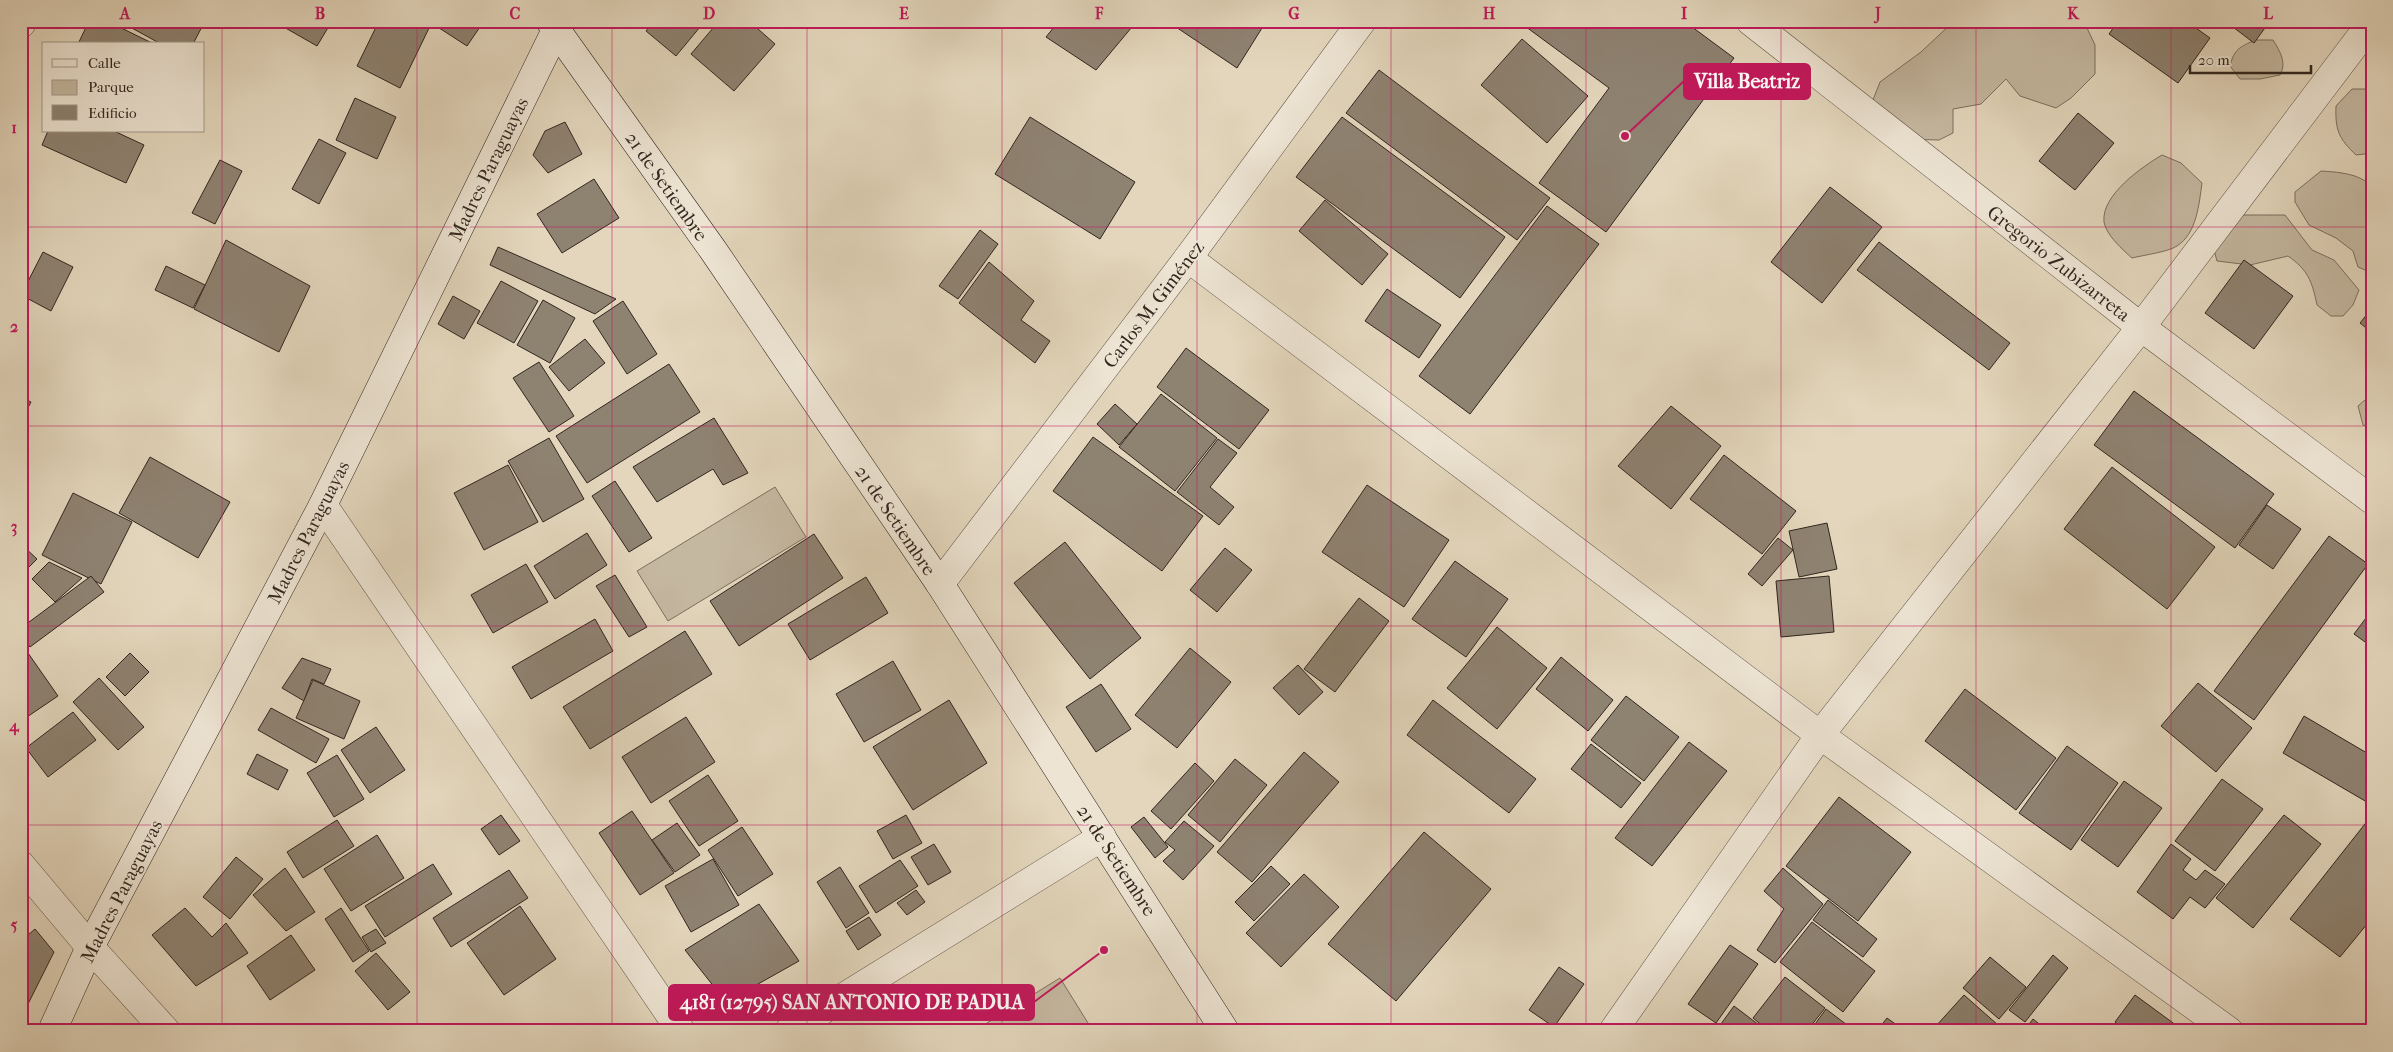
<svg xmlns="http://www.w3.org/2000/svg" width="2393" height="1052" viewBox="0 0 2393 1052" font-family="'IM FELL French Canon',serif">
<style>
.green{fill:#c5b8a1;stroke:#7b6f60}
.building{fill:#8e8271;stroke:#31261f}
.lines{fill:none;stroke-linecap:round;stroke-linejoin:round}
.street-casing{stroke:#5e5246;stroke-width:29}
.secondary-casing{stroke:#31261f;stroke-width:29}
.street{stroke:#ede4d3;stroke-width:28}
.secondary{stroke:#ede4d3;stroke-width:28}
.grid{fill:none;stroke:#c2185b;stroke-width:1;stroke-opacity:0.55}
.labels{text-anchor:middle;stroke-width:4;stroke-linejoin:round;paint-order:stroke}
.street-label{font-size:19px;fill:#31261f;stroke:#ede4d3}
.leader{fill:none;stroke:#c2185b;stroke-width:2}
.callout-dot{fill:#c2185b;stroke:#ede4d3;stroke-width:2}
.callout{fill:#c2185b;stroke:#c2185b;stroke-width:2}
.callout-label{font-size:20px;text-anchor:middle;font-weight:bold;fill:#fff}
.neatline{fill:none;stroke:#c2185b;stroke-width:2}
.grid-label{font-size:16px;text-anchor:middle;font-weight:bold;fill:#c2185b}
</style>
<rect width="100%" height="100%" fill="#e3d6bc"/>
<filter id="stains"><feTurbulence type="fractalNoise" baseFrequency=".004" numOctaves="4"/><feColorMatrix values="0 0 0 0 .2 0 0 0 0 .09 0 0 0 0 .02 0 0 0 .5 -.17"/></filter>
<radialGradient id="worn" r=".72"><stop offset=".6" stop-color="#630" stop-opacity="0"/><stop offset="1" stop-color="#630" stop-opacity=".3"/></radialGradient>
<!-- green -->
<g class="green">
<path d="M1954,21H2070L2087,28L2095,45V74L2071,98L2056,108L2020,96L2006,79L1981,104L1953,109V133L1939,140L1904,139L1871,105L1880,82L1921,52Z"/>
<path d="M2255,40H2273C2280,51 2287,63 2280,75L2260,79H2240L2230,66C2234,49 2240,47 2255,40Z"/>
<path d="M2352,89H2372V153L2356,155C2339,139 2335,130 2336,106Z"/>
<path d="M2162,155L2181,163L2202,183C2199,204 2197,233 2177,246C2168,252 2144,255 2132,258C2123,250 2106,235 2104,222C2101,195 2142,167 2162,155Z"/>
<path d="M2321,171C2336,172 2362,173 2372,188V273L2358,267L2353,251L2336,238L2309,225L2295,202V192Z"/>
<path d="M2244,215H2285L2312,250L2334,260L2359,290L2353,305L2343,316H2331L2317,305C2312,281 2308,270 2288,256L2250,265L2217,261L2214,250L2227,223Z"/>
<path d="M2372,394V428L2363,425L2358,406Z"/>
<path d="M775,487L806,537L668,621L637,571Z"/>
<path d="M1060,978L1093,1031H974Z"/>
</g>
<!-- building -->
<g class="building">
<path d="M89,21H107L154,44H78Z"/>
<path d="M119,21H205L193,44H161Z"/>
<path d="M285,21H332L317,46L282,26Z"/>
<path d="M379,21L432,22L400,88L357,66Z"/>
<path d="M435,21H478L482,24L467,46L433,24Z"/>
<path d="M654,21H705L676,56L646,31Z"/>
<path d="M719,21H749L775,44L734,91L691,54Z"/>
<path d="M1059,21H1137L1096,70L1046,37Z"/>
<path d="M1167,21H1251L1262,28L1237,68Z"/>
<path d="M1518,21H1684L1734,58L1606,232L1539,183L1609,88Z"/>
<path d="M2118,21H2186L2210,38L2178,83L2109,34Z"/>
<path d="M2225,21H2270L2254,43Z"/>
<path d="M1522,39L1588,96L1547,143L1481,85Z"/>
<path d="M1379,70L1550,198L1517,240L1346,113Z"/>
<path d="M355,98L396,117L377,159L336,140Z"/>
<path d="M2078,113L2114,143L2075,190L2039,161Z"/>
<path d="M1030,117L1135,182L1100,239L995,174Z"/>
<path d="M1342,117L1505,237L1460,298L1296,177Z"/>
<path d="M565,122L582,154L548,173L533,155L545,131Z"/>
<path d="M48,131H114L144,145L126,183L42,145Z"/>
<path d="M319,139L346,153L319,204L292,189Z"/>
<path d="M220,160L242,171L215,224L192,213Z"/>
<path d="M594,179L619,218L562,253L537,214Z"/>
<path d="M1830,187L1882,227L1822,303L1771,262Z"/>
<path d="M1325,200L1388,254L1362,285L1299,231Z"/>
<path d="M1547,206L1599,244L1470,414L1419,376Z"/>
<path d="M980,230L998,244L958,299L939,286Z"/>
<path d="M226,240L310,286L279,352L194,309Z"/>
<path d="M1879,242L2010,343L1989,370L1857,270Z"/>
<path d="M498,247L616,299L595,314L490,265Z"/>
<path d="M43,252L73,267L51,311L21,295Z"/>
<path d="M2244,260L2293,296L2254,349L2205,313Z"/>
<path d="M989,262L1034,301L1021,320L1050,341L1035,363L959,303Z"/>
<path d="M21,263L28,266L21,281Z"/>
<path d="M166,266L205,285L193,308L155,290Z"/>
<path d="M501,281L538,301L514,343L477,323Z"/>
<path d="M1387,289L1441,325L1419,358L1365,321Z"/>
<path d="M453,296L480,311L464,339L438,324Z"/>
<path d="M543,300L575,318L550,363L517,345Z"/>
<path d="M623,301L657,354L627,374L593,321Z"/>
<path d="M2372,308V333L2360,323Z"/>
<path d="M585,339L605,363L569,391L549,367Z"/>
<path d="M1186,348L1269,410L1239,449L1157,387Z"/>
<path d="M539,362L574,416L549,432L513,378Z"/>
<path d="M669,364L700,412L587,483L556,436Z"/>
<path d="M2134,391L2274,494L2235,548L2094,445Z"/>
<path d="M1161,394L1217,438L1175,491L1119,447Z"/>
<path d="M21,397L31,402L21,421Z"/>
<path d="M1115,404L1137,424L1119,445L1097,424Z"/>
<path d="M1671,406L1721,446L1671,509L1618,466Z"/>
<path d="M714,418L748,473L723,485L713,469L657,502L633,467Z"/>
<path d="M1093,437L1203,516L1162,571L1053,491Z"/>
<path d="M549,438L584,499L543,522L508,461Z"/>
<path d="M1218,439L1237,453L1210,487L1234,507L1219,525L1177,492Z"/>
<path d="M1724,455L1796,511L1762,554L1690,499Z"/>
<path d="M150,457L230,502L198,558L119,513Z"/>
<path d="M508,465L538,522L484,550L454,493Z"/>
<path d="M2112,467L2215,547L2167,609L2064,529Z"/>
<path d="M615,481L652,538L629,552L592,496Z"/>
<path d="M1367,485L1449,540L1404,607L1322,552Z"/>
<path d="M73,493L132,522L101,584L42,555Z"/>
<path d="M2267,505L2301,529L2273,569L2239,545Z"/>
<path d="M1827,523L1837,569L1799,577L1789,531Z"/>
<path d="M587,533L607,565L555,599L534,566Z"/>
<path d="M814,534L843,578L739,646L710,601Z"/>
<path d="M2329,536L2368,564L2254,720L2214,691Z"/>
<path d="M1778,538L1793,550L1762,586L1748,574Z"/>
<path d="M1065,542L1141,638L1090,679L1014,583Z"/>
<path d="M21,544L37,559L21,575Z"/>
<path d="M1225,548L1252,570L1217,612L1190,590Z"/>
<path d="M1455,561L1508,599L1466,657L1412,619Z"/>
<path d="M49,562L82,578L55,602L32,579Z"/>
<path d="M526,564L548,602L493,633L471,595Z"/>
<path d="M615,575L647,627L629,637L596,586Z"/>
<path d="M91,576L104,592L30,647L21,635V628Z"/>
<path d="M1829,576L1834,632L1781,637L1776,581Z"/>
<path d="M866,577L888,613L810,660L788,624Z"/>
<path d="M1359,598L1389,621L1335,692L1304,669Z"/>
<path d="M2372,610V647L2354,634Z"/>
<path d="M595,619L613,651L531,699L512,667Z"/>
<path d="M1497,627L1547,668L1497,729L1447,688Z"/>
<path d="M685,631L712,674L590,749L563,707Z"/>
<path d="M21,643L58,696L21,721Z"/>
<path d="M1190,648L1231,682L1177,748L1135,715Z"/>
<path d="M130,653L149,672L125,696L106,677Z"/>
<path d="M1561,657L1613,700L1588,731L1536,689Z"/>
<path d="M302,658L331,669L324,684L312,679L304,701L282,688Z"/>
<path d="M893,661L921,710L864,742L836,694Z"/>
<path d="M1298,665L1323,692L1299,715L1273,688Z"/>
<path d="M99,678L144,727L118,750L73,702Z"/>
<path d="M313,680L360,701L344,739L296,718Z"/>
<path d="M2198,683L2252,728L2216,772L2161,726Z"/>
<path d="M1101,684L1131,729L1096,752L1066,707Z"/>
<path d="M1965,689L2056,758L2016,810L1925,741Z"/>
<path d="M1626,696L1679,737L1644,781L1591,740Z"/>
<path d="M949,700L987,763L913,810L873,747Z"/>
<path d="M1433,700L1536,779L1509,813L1407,735Z"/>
<path d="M271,708L329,739L316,763L258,730Z"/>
<path d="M73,712L96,740L48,777L26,748Z"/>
<path d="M2304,716L2372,756V805L2283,753Z"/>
<path d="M686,717L715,762L651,803L622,757Z"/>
<path d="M376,727L405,770L370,793L341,750Z"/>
<path d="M1689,742L1727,771L1652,866L1615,838Z"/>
<path d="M1591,744L1641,783L1621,808L1571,769Z"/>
<path d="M2067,746L2118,783L2071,850L2019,813Z"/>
<path d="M1304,752L1339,782L1252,882L1217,852Z"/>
<path d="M257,754L288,770L278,790L247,774Z"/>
<path d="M337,755L364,799L334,817L307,773Z"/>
<path d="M1235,759L1267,785L1220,842L1188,815Z"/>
<path d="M1195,763L1214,781L1171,829L1151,811Z"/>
<path d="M708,775L738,821L699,846L669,801Z"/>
<path d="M2222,779L2263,809L2215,871L2175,841Z"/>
<path d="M2124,781L2162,808L2118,867L2081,840Z"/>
<path d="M1839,797L1911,852L1858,921L1786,866Z"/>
<path d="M632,811L674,873L640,895L599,833Z"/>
<path d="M501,815L520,841L499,855L481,829Z"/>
<path d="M906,815L922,843L893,859L877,831Z"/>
<path d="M2284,815L2321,844L2253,928L2216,898Z"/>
<path d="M2372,815V918L2340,957L2290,919Z"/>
<path d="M1144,817L1168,847L1155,858L1131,827Z"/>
<path d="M337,820L354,846L303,878L287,852Z"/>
<path d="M1184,821L1214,846L1183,880L1163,861L1175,850L1165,842Z"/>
<path d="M677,823L700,855L675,872L652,840Z"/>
<path d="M742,827L773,874L738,896L708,850Z"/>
<path d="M1424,832L1491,889L1396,1001L1328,944Z"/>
<path d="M377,835L404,878L351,911L324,869Z"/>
<path d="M934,844L951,872L928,885L911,857Z"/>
<path d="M2171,844L2191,859L2183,870L2196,880L2205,870L2225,884L2205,908L2190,897L2173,919L2137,892Z"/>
<path d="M236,857L263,879L230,919L203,897Z"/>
<path d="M713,859L739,905L691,932L665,886Z"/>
<path d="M900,860L918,886L876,913L859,886Z"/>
<path d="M433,864L452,894L385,937L365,906Z"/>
<path d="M1271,866L1290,884L1254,921L1235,902Z"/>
<path d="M840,867L869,913L846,928L817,882Z"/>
<path d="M285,868L315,912L286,931L253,895Z"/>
<path d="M1783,868L1823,904L1775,963L1757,950L1784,909L1764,891Z"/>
<path d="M509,870L528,898L451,947L433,918Z"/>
<path d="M1304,874L1339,907L1281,967L1246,933Z"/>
<path d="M916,890L925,902L907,915L897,903Z"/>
<path d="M1828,900L1877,939L1863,957L1813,920Z"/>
<path d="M759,904L799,961L726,1002L685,950Z"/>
<path d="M520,906L556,959L504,995L467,943Z"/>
<path d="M185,908L212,937L226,923L248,953L196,986L152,935Z"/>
<path d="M341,908L369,951L353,962L325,919Z"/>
<path d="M21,910L29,919L21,925Z"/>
<path d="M869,917L881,935L858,950L846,931Z"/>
<path d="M1812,922L1875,971L1843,1012L1780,962Z"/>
<path d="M35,929L54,952L21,1018V941Z"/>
<path d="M376,929L386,943L371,952L362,937Z"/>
<path d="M291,935L315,970L270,1000L247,966Z"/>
<path d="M1730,945L1758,964L1716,1023L1688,1004Z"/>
<path d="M376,953L410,992L388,1010L355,971Z"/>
<path d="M2053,955L2068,968L2025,1022L2009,1010Z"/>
<path d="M1990,957L2026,987L1999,1019L1963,988Z"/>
<path d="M1559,967L1584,984L1554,1027L1529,1010Z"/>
<path d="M1785,977L1825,1008L1807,1031H1769L1753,1018Z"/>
<path d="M1964,995L1998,1025L1993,1031H1942L1936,1026Z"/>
<path d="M2135,995L2184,1031H2127L2115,1022Z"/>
<path d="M1734,1006L1767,1031H1722L1718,1028Z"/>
<path d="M1826,1009L1855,1031H1810Z"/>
<path d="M1887,1018L1905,1031H1877Z"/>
<path d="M2033,1019L2048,1031H2024Z"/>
</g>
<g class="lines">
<defs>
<g id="street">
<path d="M1750,21L2141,327L2372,500"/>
<path d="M21,24L23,21"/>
<path d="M1188,258L1820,735L2229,1031"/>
<path d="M323,505L681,1031"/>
<path d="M940,584L1188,258L1362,21"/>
<path d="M21,865L90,947L166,1031"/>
<path d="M789,1031L1102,837"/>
<path d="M1613,1031L1820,735L2141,327L2372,22"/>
</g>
<g id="secondary">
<path d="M550,21L713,250L940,584L1225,1031"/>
<path d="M52,1031L90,947L323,505L556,30"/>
</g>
</defs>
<!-- street casing -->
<use href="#street" class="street-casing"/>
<!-- secondary casing -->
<use href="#secondary" class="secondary-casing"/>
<!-- street -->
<use href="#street" class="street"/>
<!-- secondary -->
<use href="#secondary" class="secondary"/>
</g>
<!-- grid -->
<path class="grid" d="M222,21V1031M417,21V1031M612,21V1031M807,21V1031M1002,21V1031M1197,21V1031M1391,21V1031M1586,21V1031M1781,21V1031M1976,21V1031M2171,21V1031M21,227H2372M21,426H2372M21,626H2372M21,825H2372"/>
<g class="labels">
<!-- street labels -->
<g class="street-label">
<text transform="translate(488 169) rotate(-64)" y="7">Madres Paraguayas</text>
<text transform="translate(667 186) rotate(55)" y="7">21 de Setiembre</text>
<text transform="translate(2059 263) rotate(38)" y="7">Gregorio Zubizarreta</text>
<text transform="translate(1153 304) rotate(-53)" y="7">Carlos M. Giménez</text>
<text transform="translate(896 520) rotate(56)" y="7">21 de Setiembre</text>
<text transform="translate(308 532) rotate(-63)" y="7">Madres Paraguayas</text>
<text transform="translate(1117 860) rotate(57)" y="7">21 de Setiembre</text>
<text transform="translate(121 891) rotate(-63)" y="7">Madres Paraguayas</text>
</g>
</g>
<!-- callouts -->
<path class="leader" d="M1625 136L1684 81M1104 950L1034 1002"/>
<g class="callout-dot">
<circle cx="1625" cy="136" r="5"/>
<circle cx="1104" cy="950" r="5"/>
</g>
<g class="callout">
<rect x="1684" y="64" width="126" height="35" rx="5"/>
<rect x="669" y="985" width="365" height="35" rx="5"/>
</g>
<g class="callout-label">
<text x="1747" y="88">Villa Beatriz</text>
<text x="852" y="1009">4181 (12795) SAN ANTONIO DE PADUA</text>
</g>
<!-- margin -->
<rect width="2393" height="1052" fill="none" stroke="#e3d6bc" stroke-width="55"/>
<!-- legend -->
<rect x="42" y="42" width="162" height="90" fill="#ede4d3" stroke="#a2988b"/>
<rect x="52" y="59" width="25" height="8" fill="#ede4d3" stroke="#a2988b"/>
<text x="88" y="68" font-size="15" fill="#31261f">Calle</text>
<rect x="52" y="80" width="25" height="15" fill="#c5b8a1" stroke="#a2988b"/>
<text x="88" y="92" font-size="15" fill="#31261f">Parque</text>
<rect x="52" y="105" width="25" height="15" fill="#8e8271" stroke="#a2988b"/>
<text x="88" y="118" font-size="15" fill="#31261f">Edificio</text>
<!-- scale -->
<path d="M2190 65v8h121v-8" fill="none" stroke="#31261f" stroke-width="2.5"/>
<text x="2198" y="65" font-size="15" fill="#31261f" stroke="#ede4d3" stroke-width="4" paint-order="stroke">20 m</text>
<rect x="28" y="28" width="2338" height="996" class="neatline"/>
<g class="grid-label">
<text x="125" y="19">A</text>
<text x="320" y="19">B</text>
<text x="515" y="19">C</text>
<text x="709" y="19">D</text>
<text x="904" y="19">E</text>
<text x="1099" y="19">F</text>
<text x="1294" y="19">G</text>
<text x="1489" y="19">H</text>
<text x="1684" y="19">I</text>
<text x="1878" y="19">J</text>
<text x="2073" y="19">K</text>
<text x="2268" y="19">L</text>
<text x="14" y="133">1</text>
<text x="14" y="332">2</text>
<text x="14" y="532">3</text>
<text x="14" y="731">4</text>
<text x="14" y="930">5</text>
</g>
<rect width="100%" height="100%" filter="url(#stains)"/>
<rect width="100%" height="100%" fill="url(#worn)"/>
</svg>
